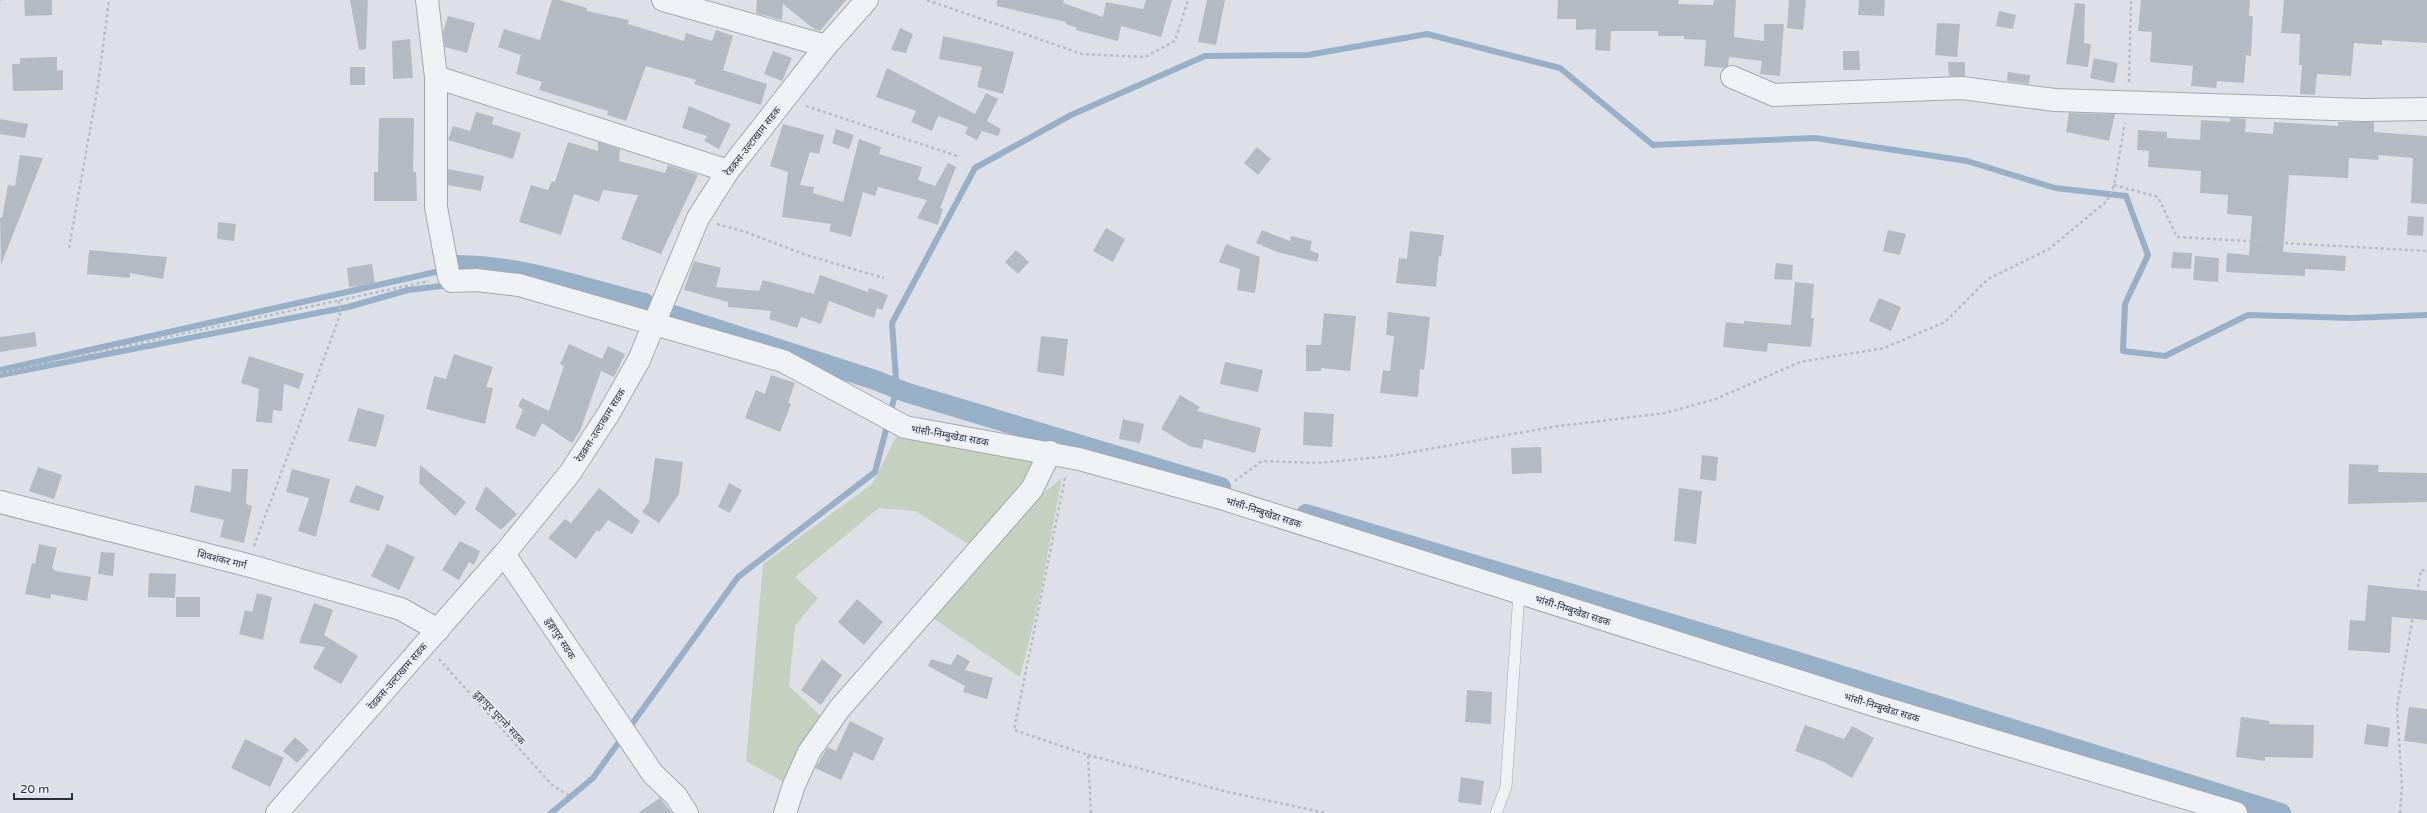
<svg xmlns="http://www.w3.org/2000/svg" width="2427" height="813" viewBox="0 0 2427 813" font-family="'Varela Round','Noto Sans Devanagari',sans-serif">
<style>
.green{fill:#c3d1be}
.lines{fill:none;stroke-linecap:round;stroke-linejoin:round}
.stream{stroke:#97b0c8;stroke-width:6}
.canal{stroke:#97b0c8;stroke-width:20}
.building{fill:#b4bac4}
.lane-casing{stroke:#a2a8b1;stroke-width:12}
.street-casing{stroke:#a2a8b1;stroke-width:24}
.path{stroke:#b7bcc1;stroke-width:2.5;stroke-dasharray:3 3;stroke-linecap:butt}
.lane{stroke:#eff2f5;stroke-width:11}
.street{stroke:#eff2f5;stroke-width:22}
.labels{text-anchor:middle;stroke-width:3;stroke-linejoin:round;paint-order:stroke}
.street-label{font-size:10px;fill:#26303d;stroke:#ecf0f5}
</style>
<rect width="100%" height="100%" fill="#dde1e7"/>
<!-- green -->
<g class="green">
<path d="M896,437L942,443L1040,464L975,548L915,511L879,508L795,577L818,598L795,626L789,686L823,718L787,784L746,761L763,564L872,484Z"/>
<path d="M1062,478L1038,605L1020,677L931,617L1021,511Z"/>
</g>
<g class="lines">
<!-- stream -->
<g class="stream">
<path d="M0,370L440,271"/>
<path d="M0,375L348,307L408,290L450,285"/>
<path d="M551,813L593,778L738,577L875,472L894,399L896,379L892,323L975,168L1071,115L1205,56L1308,55L1427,34L1560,68L1653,145L1815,138L1967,161L2055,188L2126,196L2148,255L2125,304L2123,351L2165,356L2248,315L2351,318L2427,315"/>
</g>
<!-- canal -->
<g class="canal">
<path d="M458,265C525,266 581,287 645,303"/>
<path d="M670,314L875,380L905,392L1221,487"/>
<path d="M1306,514L1802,663L2281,813"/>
</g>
</g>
<!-- building -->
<g class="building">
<path d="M24,0H52V15L25,16Z"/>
<path d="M350,0H368L366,49L359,50Z"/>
<path d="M552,0H560L587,8V11L629,20L628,24L684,41L686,33L712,41L716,30L733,36L723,70L767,84L761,105L694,84L696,80L646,66L626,121L607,115L608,111L539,90L542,82L516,74L521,55L498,47L504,29L540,40Z"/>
<path d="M757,0H846L820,31L814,29L783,4L782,20L756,13Z"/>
<path d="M997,0H1064L1063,3L1103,17L1106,2L1143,9L1146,0H1172L1161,37L1121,26L1118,41L1076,30L1077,28L1066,24V22L997,6Z"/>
<path d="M1207,0H1225L1216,45L1198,42Z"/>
<path d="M1558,0H1679L1678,4L1713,5L1714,0H1736L1734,37L1764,41V24H1784L1780,76L1760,74L1762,61L1729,57L1728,66L1724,68L1704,66L1706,40L1684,39V36H1658V31H1611L1610,51L1595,50L1596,29L1576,30V19H1557Z"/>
<path d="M1789,0H1806L1803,30L1787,28Z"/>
<path d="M1859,0H1885L1884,16L1858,15Z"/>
<path d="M2141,0H2250L2249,16H2253L2251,56L2246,55L2244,83L2217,81L2216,88L2191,86L2193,66L2150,62L2152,32L2138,31Z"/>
<path d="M2284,0H2427V43L2382,40V45L2354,43L2351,76L2317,74L2315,95L2300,94L2302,65H2299L2300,34L2281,33Z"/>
<path d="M2075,3L2085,4L2084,43L2091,44L2088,67L2066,64Z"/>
<path d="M1999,11L2016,15L2013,29L1996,26Z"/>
<path d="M448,16L475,23L467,53L445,47L443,32Z"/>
<path d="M1937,23L1960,24L1957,57L1935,55Z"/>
<path d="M900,28L913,34L906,53L891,50Z"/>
<path d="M943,36L1014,52L1003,94L977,87L982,67L939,59Z"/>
<path d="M410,39L413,78L393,79L392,41Z"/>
<path d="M773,51L792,58L782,81L764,74Z"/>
<path d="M1843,51H1859L1860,70H1843Z"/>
<path d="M57,57V71L63,70V90L13,91L12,64H20V58Z"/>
<path d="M2094,58L2118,63L2114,83L2090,78Z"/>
<path d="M1948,62H1965V76H1949Z"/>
<rect x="350" y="67" width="15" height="18"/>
<path d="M887,68L975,114L986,93L998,99L987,121L1001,129L998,136L982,131L977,140L965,134L968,127L938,116L932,131L911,122L916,111L876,97Z"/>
<path d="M2008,72L2030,75L2029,84L2007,81Z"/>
<path d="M689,106L731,124L719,149L704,141L707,136L682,128Z"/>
<path d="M476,112L494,117L492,124L521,133L513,159L448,140L453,126L470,131Z"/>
<path d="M2069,113L2115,114L2109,141L2066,132Z"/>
<path d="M379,118H414L413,172H416L417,201H374V172H378Z"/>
<path d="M2230,118L2246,119L2245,132L2273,134L2274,122L2338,126V122H2374V132L2427,136V204L2411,203L2413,158L2379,155L2378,160L2349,158L2348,178L2289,175L2283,252L2346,256L2345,271L2305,269V276L2226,272L2227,253L2249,255L2252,216L2227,214L2228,195L2200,193L2201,171L2148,167L2149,151L2137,150L2138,130L2167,132V138L2200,140L2201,120L2230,122Z"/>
<path d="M0,119L28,124L25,138L0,134Z"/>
<path d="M783,124L824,135L819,154L810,152L800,185L814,187L813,193L843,202L859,139L881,147L879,154L922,167L918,180L935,186L948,163L956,167L940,208L943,209L938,225L917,218L927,200L878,187L875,196L863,192L851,237L829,231L831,224L782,217L788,172L770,166Z"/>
<path d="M836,129L854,135L849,149L832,143Z"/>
<path d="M568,142L598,151V142L620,149L619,161L665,173L668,165L698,175L661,254L621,239L638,195L603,190L599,202L574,194L561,235L519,222L531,185L548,190L552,181L555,182Z"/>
<path d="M1257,147L1271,159L1258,175L1244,163Z"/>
<path d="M20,155L43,158L1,265L0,217L2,218L8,185L15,186Z"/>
<path d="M448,169L484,176L481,191L448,185Z"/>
<path d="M2408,216L2424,217L2423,236L2407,235Z"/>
<path d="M218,222L236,224L234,241L217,239Z"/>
<path d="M1106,228L1125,239L1113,262L1093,251Z"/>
<path d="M1262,230L1290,241L1291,236L1312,241L1310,250L1319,254L1317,262L1277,252L1256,243Z"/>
<path d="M1888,230L1906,234L1900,255L1883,251Z"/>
<path d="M1410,231L1444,235L1441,257L1439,256L1436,287L1396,283L1399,258L1407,259Z"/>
<path d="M1226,244L1260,257L1255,293L1237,290L1240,269L1219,262Z"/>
<path d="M89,250L167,257L163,279L130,273V278L87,274Z"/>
<path d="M1016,250L1029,262L1018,274L1005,262Z"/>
<path d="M2173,252L2192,253L2191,269L2171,268Z"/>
<path d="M2195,256L2219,258L2218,282L2193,280Z"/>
<path d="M694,261L721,268L716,287L759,291L763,280L814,294L820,275L868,292L869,288L888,295L882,310L877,308L874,318L829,301L821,324L801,317L797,328L769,319L771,311L728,307V302L684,290Z"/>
<path d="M1776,263L1793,265L1792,280L1774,279Z"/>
<path d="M372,264L375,284L349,287L347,268Z"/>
<path d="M1795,282L1814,284L1811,318H1814L1811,347L1768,343L1767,352L1723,347L1726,322L1744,324V321L1791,325Z"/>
<path d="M1879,298L1901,307L1891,331L1869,321Z"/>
<path d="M1388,312L1430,317L1424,370L1420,369L1418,397L1380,393L1383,370L1390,371L1394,336L1386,335Z"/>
<path d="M1324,313L1356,316L1350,371L1321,368V371H1306V345H1321Z"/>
<path d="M35,332L37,346L0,352V337Z"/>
<path d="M1041,336L1068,339L1064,376L1037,372Z"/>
<path d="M569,344L602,359L608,346L625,354L614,377L601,371L580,431L572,443L542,423L535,437L515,428L523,410L518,406L522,398L549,411L564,366L560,364Z"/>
<path d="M454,354L493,367L486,387L493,388L485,424L426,409L434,376L446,379Z"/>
<path d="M249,356L304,374L299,389L284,384L282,411L273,410L272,423L256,422L259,389L241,383Z"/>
<path d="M1225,362L1263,370L1258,392L1220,384Z"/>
<path d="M771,375L795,383L788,403L791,404L780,432L745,418L756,390L765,394Z"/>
<path d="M1180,395L1200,407L1197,411L1261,428L1255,453L1204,439L1202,449L1189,446L1161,429Z"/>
<path d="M358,408L385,415L376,447L348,441Z"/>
<path d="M1304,412L1334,414L1332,447L1303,445Z"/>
<path d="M1123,419L1144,424L1140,443L1119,439Z"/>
<path d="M1541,447L1542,473L1512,474L1511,448Z"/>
<path d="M1702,455L1718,457L1716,481L1700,479Z"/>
<path d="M655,458L683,462L679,494L659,523L642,512L649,502Z"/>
<path d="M2349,464L2379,465L2378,472L2427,473V502L2348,504Z"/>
<path d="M420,465L466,502L455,516L419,483Z"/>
<path d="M38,467L62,475L54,499L29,491Z"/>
<path d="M232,469H248L246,504L252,506L244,543L220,537L224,520L190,512L195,485L231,492Z"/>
<path d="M292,469L330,479L316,537L298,531L309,498L286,492Z"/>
<path d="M729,483L742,490L730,513L718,507Z"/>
<path d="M356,485L384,496L379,511L349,502Z"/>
<path d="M486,486L517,514L501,530L475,509Z"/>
<path d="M599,488L640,521L632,534L608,520L599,532L597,530L576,559L548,538L565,519L571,523Z"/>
<path d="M1679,488L1702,491L1696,544L1674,541Z"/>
<path d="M460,541L480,551L474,565L469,562L459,580L442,570Z"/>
<path d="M39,544L57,548L52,568L56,571L91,577L87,601L51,594L50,599L25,594L32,563L35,564Z"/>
<path d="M387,544L415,557L399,590L371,576Z"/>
<path d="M101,552L115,553L113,576L98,574Z"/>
<path d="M149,573L176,574L175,598L148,597Z"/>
<path d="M2368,585L2427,591V620L2392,617L2390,653L2348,650L2350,620L2365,621Z"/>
<path d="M257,593L272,597L263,640L239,634L245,610L252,612Z"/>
<rect x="176" y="597" width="24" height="20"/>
<path d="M857,599L883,622L864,645L838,622Z"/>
<path d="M314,603L333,610L324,635L358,656L341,684L313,668L325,647L299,643Z"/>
<path d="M957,654L970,661L965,670L993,678L987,699L963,692L965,686L928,666L931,659L951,665Z"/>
<path d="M822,659L842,675L821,705L801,690Z"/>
<path d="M1467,690L1492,692L1491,724L1465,722Z"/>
<path d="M2409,707L2427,709V744L2404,741Z"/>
<path d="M2241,717L2270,721L2269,724L2314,725L2313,758L2265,757V761L2236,757Z"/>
<path d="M850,721L884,738L873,761L854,752L841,780L815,768L828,747L836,751Z"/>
<path d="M2367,724L2390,728L2388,747L2364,744Z"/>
<path d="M1805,725L1844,739L1852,726L1874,738L1852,778L1824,762L1795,751Z"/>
<path d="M295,737L309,750L297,763L283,751Z"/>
<path d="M245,739L284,758L270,787L231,768Z"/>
<path d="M1461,777L1484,781L1481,805L1458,802Z"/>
<path d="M660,798L672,813H638Z"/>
</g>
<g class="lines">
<defs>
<path id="lane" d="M1496,813L1506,787L1519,593"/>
<g id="street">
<path d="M427,0L436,77V207L449,277L452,281L476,280L519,285L783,361L905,427L1079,459L1221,498L1877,706L2236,813"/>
<path d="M663,0L826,46"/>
<path d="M436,77L728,171"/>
<path d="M1732,77L1774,95L1962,88L2055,100L2364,110L2427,109"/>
<path d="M0,502L247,565L401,609L438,630"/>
<path d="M504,554L653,774L676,796L687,813"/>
<path d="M277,813L504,554L570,473L609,413L639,360L698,218L728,171L826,46L867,0"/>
<path d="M785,813L794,785L809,752L840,708L1032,489L1050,452"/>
</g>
</defs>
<!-- lane casing -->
<use href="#lane" class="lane-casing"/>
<!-- street casing -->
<use href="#street" class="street-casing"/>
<!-- path -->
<g class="path">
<path d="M927,0L1082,54L1145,57L1175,41L1188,0"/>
<path d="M0,1V0"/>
<path d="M2129,82L2131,0"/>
<path d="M806,106L957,156"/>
<path d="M2114,185L2158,197L2177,237L2427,251"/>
<path d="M717,224L746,232L806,255L884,278"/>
<path d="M69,248L98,85L109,0"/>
<path d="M0,373L429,281"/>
<path d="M1065,478L1014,730L1088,755L1091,813"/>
<path d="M1235,481L1262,461L1318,463L1390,456L1552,427L1665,413L1716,399L1800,362L1884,348L1945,322L1988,279L2049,249L2107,201L2114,185L2125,123"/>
<path d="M254,546L340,315L339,300"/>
<path d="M439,659L552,785L568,795"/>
<path d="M1088,755L1228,792L1326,813"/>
<path d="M2400,813L2402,787L2397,707L2421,570L2427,571"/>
</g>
<!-- lane -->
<use href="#lane" class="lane"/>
<!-- street -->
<use href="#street" class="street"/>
</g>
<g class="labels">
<!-- street labels -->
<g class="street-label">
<text transform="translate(752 141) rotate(-52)" y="4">रेडक्रस-उल्टाखाम सडक</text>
<text transform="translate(600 425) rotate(-58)" y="4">रेडक्रस-उल्टाखाम सडक</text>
<text transform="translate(950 435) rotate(10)" y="4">भांसी-निम्बुखेडा सडक</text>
<text transform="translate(1264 512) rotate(18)" y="4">भांसी-निम्बुखेडा सडक</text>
<text transform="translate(222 559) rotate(14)" y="4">शिवशंकर मार्ग</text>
<text transform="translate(1573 610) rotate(18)" y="4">भांसी-निम्बुखेडा सडक</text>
<text transform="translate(561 638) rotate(58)" y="4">ढुङ्गापुर सडक</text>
<text transform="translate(397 676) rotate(-49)" y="4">रेडक्रस-उल्टाखाम सडक</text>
<text transform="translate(1882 707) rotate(17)" y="4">भांसी-निम्बुखेडा सडक</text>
<text transform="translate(500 717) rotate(47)" y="4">ढुङ्गापुर पुरानो सडक</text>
</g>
</g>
<!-- scale -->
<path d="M14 793v6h58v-6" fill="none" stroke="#26303d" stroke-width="2"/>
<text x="20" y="793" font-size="12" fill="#26303d" stroke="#ecf0f5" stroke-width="3" paint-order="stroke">20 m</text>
</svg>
